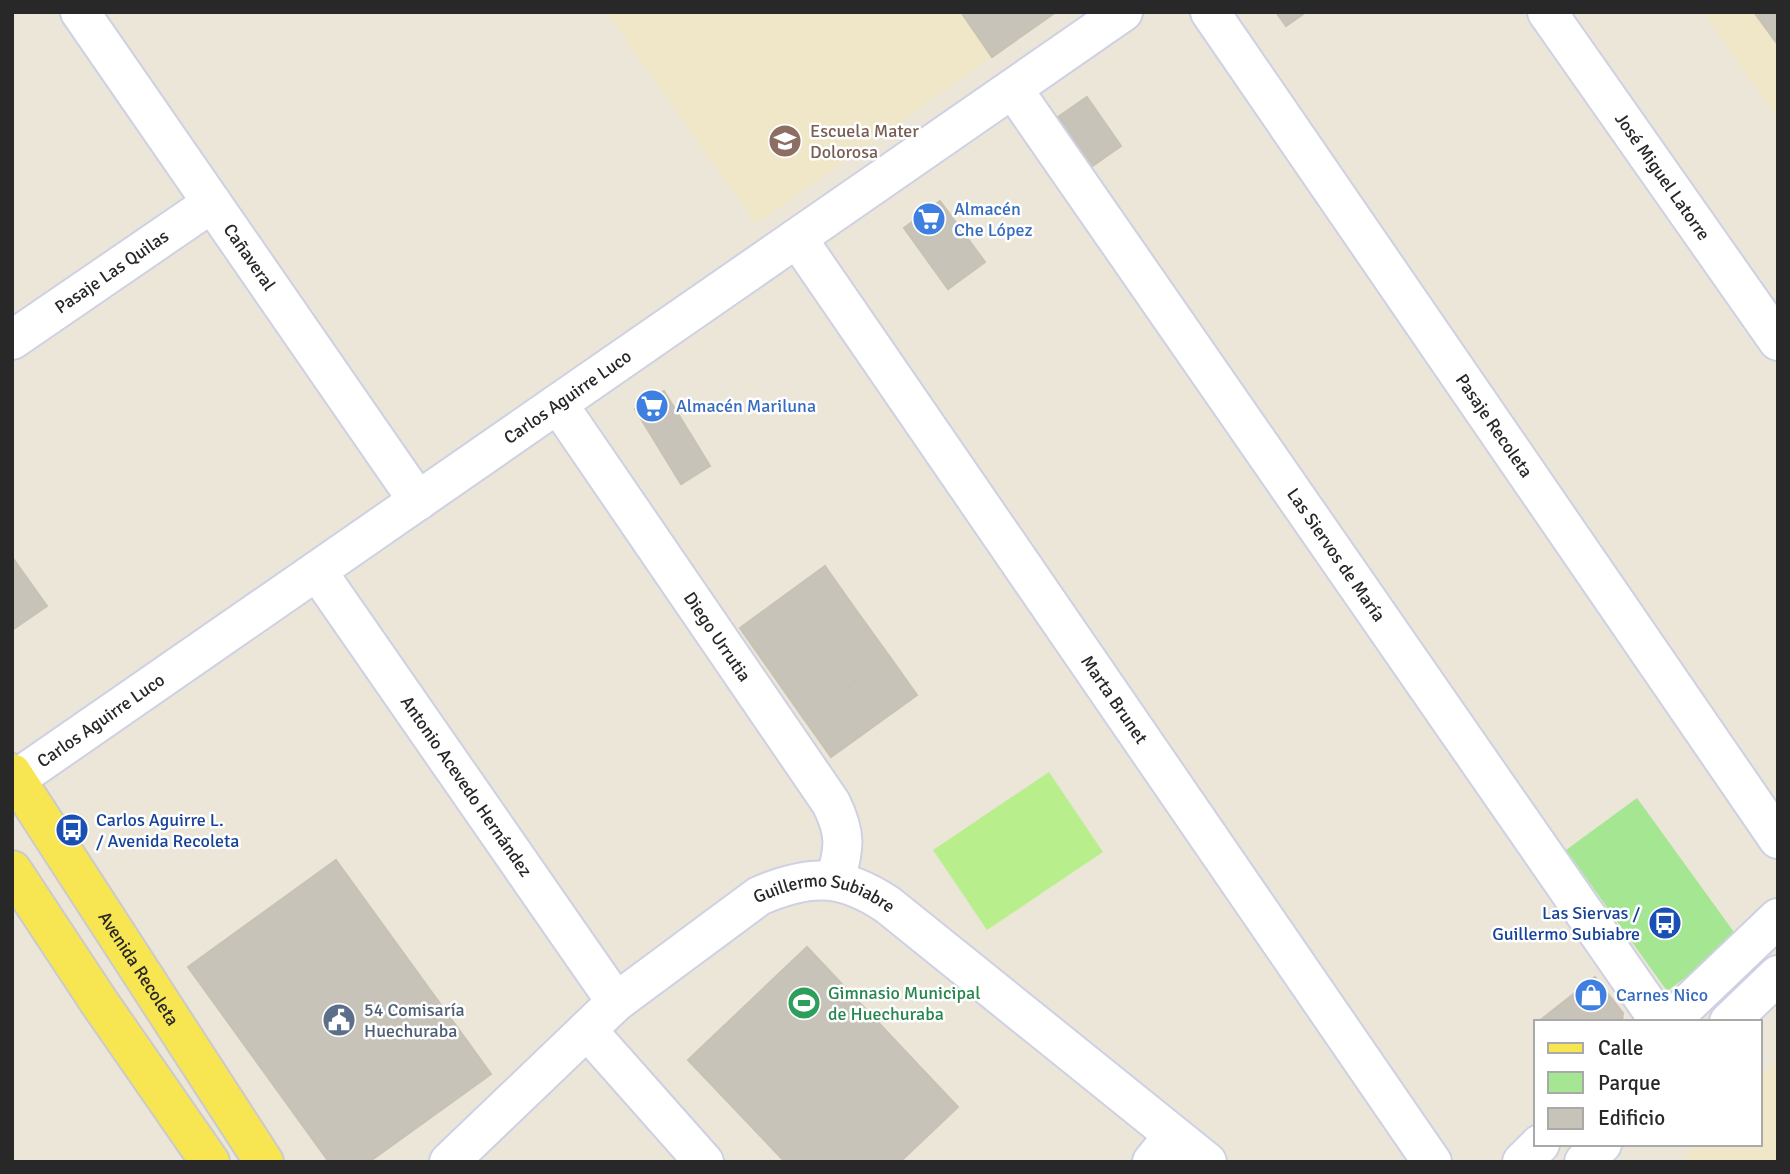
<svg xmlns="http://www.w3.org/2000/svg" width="1790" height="1174" viewBox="0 0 1790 1174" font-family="Signika,sans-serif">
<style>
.education{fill:#efe7c7}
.green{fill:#a4e692}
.pitch{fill:#b9ee8c}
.building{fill:#c7c3b9;stroke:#c7c2b3;stroke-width:2}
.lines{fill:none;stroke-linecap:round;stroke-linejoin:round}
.minor-casing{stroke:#ced0e3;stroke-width:42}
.major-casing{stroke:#cbcbcb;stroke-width:42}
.minor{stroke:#fff;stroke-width:38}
.major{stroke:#f8e552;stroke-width:38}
.labels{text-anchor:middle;stroke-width:5;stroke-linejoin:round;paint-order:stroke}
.education-label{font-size:18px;fill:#785e54;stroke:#fff;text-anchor:start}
.street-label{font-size:18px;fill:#282828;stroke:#fff}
.shop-label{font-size:18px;fill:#366cbe;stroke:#fff;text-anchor:start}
.transit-label{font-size:18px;fill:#164399;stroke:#fff;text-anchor:start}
.leisure-label{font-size:18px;fill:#27864d;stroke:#fff;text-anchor:start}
.service-label{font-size:18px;fill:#4e5e75;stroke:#fff;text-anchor:start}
</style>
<rect width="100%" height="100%" fill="#ece6d9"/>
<!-- education -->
<g class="education">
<path d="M606,12H961L992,57L756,224Z"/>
<path d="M1703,12H1778V120Z"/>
<path d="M1778,1059V1162H1681L1698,1144H1760V1078Z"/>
</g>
<!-- green -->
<path class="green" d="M1637,798L1739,939L1667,991L1566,850Z"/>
<!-- pitch -->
<path class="pitch" d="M1049,772L1103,852L987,930L933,850Z"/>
<!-- building -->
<g class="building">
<path d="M961,12H1056L992,57Z"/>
<path d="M1276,12H1306L1286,26Z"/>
<path d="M1754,12H1778V45Z"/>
<path d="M1087,97L1121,146L1091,167L1058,117Z"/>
<path d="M940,201L985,262L948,289L904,228Z"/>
<path d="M664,391L710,466L681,484L635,409Z"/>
<path d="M12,557L47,606L12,630Z"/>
<path d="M825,566L851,603L766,665L740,628Z"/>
<path d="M851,603L890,657L804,719L766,665Z"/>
<path d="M890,657L917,695L831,757L804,719Z"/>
<path d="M336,860L491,1074L369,1162H329L188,967Z"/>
<path d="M807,947L958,1107L900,1162H785L688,1060Z"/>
<path d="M1595,977L1623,1013L1622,1022H1538Z"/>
</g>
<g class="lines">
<defs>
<g id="minor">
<path id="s1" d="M80,12L418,501"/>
<path id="s2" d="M1210,12L1778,839"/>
<path id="s3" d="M1547,12L1778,341"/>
<path id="s4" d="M1013,89L1660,1022"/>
<path id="s5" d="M797,238L1432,1162"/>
<path id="s6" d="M12,340L212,203"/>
<path id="s7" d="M558,404L831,803C846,833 845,848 835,880"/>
<path id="s8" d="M317,571L616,1002"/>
<path id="s9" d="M12,782L1123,12"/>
<path d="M1669,1022L1778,918"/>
<path d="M1729,1022L1778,975"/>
<path d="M587,1030L704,1162"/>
<path id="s10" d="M449,1162L616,1002L759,896C810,874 842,874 888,905L1207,1162"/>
<path d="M1152,1162L1173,1136"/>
<path d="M1522,1162L1540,1144"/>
<path d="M1584,1162L1602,1144"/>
</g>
<g id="major">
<path id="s11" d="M12,773L264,1162"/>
<path d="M12,870L99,1002L210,1162"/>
</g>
</defs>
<!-- minor casing -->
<use href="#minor" class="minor-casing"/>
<!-- major casing -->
<use href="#major" class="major-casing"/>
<!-- minor -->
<use href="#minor" class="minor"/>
<!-- major -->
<use href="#major" class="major"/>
</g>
<!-- icons -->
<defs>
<symbol id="school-disc" viewBox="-11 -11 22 22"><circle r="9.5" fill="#8d6e63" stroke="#fff"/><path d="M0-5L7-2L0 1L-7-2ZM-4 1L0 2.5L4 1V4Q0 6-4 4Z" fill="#fff"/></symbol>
<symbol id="supermarket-disc" viewBox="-11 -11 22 22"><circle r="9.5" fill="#3f7fe0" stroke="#fff"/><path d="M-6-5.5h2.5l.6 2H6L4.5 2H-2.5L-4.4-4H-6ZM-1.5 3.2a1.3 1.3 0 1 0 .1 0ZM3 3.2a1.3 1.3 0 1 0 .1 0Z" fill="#fff"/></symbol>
<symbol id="bus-disc" viewBox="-11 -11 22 22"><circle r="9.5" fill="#1a4fb4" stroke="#fff"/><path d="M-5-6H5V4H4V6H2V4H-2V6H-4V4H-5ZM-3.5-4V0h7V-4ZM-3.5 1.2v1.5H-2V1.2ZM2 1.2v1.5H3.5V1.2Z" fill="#fff"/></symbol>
<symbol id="shop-disc" viewBox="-11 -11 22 22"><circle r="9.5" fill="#3f7fe0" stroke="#fff"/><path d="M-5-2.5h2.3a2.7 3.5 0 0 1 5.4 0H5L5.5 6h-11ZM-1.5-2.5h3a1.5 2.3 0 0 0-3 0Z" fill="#fff"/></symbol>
<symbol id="stadium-disc" viewBox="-11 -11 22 22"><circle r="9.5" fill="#2e9e5b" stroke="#fff"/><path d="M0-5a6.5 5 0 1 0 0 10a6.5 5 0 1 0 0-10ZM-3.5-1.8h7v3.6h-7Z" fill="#fff"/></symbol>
<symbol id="civic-disc" viewBox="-11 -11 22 22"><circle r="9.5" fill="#5c6f8a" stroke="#fff"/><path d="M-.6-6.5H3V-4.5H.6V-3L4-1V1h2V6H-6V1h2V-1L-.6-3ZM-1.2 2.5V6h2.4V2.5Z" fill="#fff"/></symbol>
</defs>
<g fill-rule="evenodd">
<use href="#school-disc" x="766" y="122" width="38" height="38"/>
<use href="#supermarket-disc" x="910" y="200" width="38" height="38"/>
<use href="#supermarket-disc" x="633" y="387" width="38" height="38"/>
<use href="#bus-disc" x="53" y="811" width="38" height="38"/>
<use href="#bus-disc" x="1646" y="904" width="38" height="38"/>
<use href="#shop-disc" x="1572" y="976" width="38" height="38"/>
<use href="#stadium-disc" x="785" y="984" width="38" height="38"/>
<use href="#civic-disc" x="320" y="1001" width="38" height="38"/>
</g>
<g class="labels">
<!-- education labels -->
<g class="education-label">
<text x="810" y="137">Escuela Mater<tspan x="810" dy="21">Dolorosa</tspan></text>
</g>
<!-- street labels -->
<g class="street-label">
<text dy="6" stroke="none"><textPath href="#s3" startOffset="201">José Miguel Latorre</textPath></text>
<text dy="6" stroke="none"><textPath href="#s1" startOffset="298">Cañaveral</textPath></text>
<text dy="6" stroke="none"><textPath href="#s6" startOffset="121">Pasaje Las Quilas</textPath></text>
<text dy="6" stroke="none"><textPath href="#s9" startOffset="676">Carlos Aguirre Luco</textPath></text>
<text dy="6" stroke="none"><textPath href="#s2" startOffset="502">Pasaje Recoleta</textPath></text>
<text dy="6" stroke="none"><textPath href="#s4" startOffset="567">Las Siervos de María</textPath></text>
<text dy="6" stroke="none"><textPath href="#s7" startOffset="282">Diego Urrutia</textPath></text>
<text dy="6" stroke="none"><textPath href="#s5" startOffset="560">Marta Brunet</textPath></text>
<text dy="6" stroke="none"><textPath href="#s9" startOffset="108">Carlos Aguirre Luco</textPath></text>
<text dy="6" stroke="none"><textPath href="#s8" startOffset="262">Antonio Acevedo Hernández</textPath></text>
<text dy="6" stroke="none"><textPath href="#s10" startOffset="478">Guillermo Subiabre</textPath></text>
<text dy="6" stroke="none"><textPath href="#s11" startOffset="233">Avenida Recoleta</textPath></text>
</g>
<!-- shop labels -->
<g class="shop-label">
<text x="954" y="215">Almacén<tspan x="954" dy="21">Che López</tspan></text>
<text x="676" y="412">Almacén Mariluna</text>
<text x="1616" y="1001">Carnes Nico</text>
</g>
<!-- transit labels -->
<g class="transit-label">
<text x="96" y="826">Carlos Aguirre L.<tspan x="96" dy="21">/ Avenida Recoleta</tspan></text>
<text x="1640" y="919" text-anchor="end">Las Siervas /<tspan x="1640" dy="21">Guillermo Subiabre</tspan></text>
</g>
<!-- leisure labels -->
<g class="leisure-label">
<text x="828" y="999">Gimnasio Municipal<tspan x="828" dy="21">de Huechuraba</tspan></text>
</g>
<!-- service labels -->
<g class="service-label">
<text x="364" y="1016">54 Comisaría<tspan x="364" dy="21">Huechuraba</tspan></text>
</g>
</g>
<!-- border -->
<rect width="1790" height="1174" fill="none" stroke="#282828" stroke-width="28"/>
<!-- legend -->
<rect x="1534" y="1020" width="228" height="126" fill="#ffffff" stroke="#a9a9a9" stroke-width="2"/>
<rect x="1548" y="1043" width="35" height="10" fill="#f8e552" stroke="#a9a9a9" stroke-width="2"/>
<text x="1598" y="1055" font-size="21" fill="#282828">Calle</text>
<rect x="1548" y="1072" width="35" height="21" fill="#a4e692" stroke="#a9a9a9" stroke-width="2"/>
<text x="1598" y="1090" font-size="21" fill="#282828">Parque</text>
<rect x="1548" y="1108" width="35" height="21" fill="#c7c3b9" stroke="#a9a9a9" stroke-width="2"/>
<text x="1598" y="1125" font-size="21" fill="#282828">Edificio</text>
</svg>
